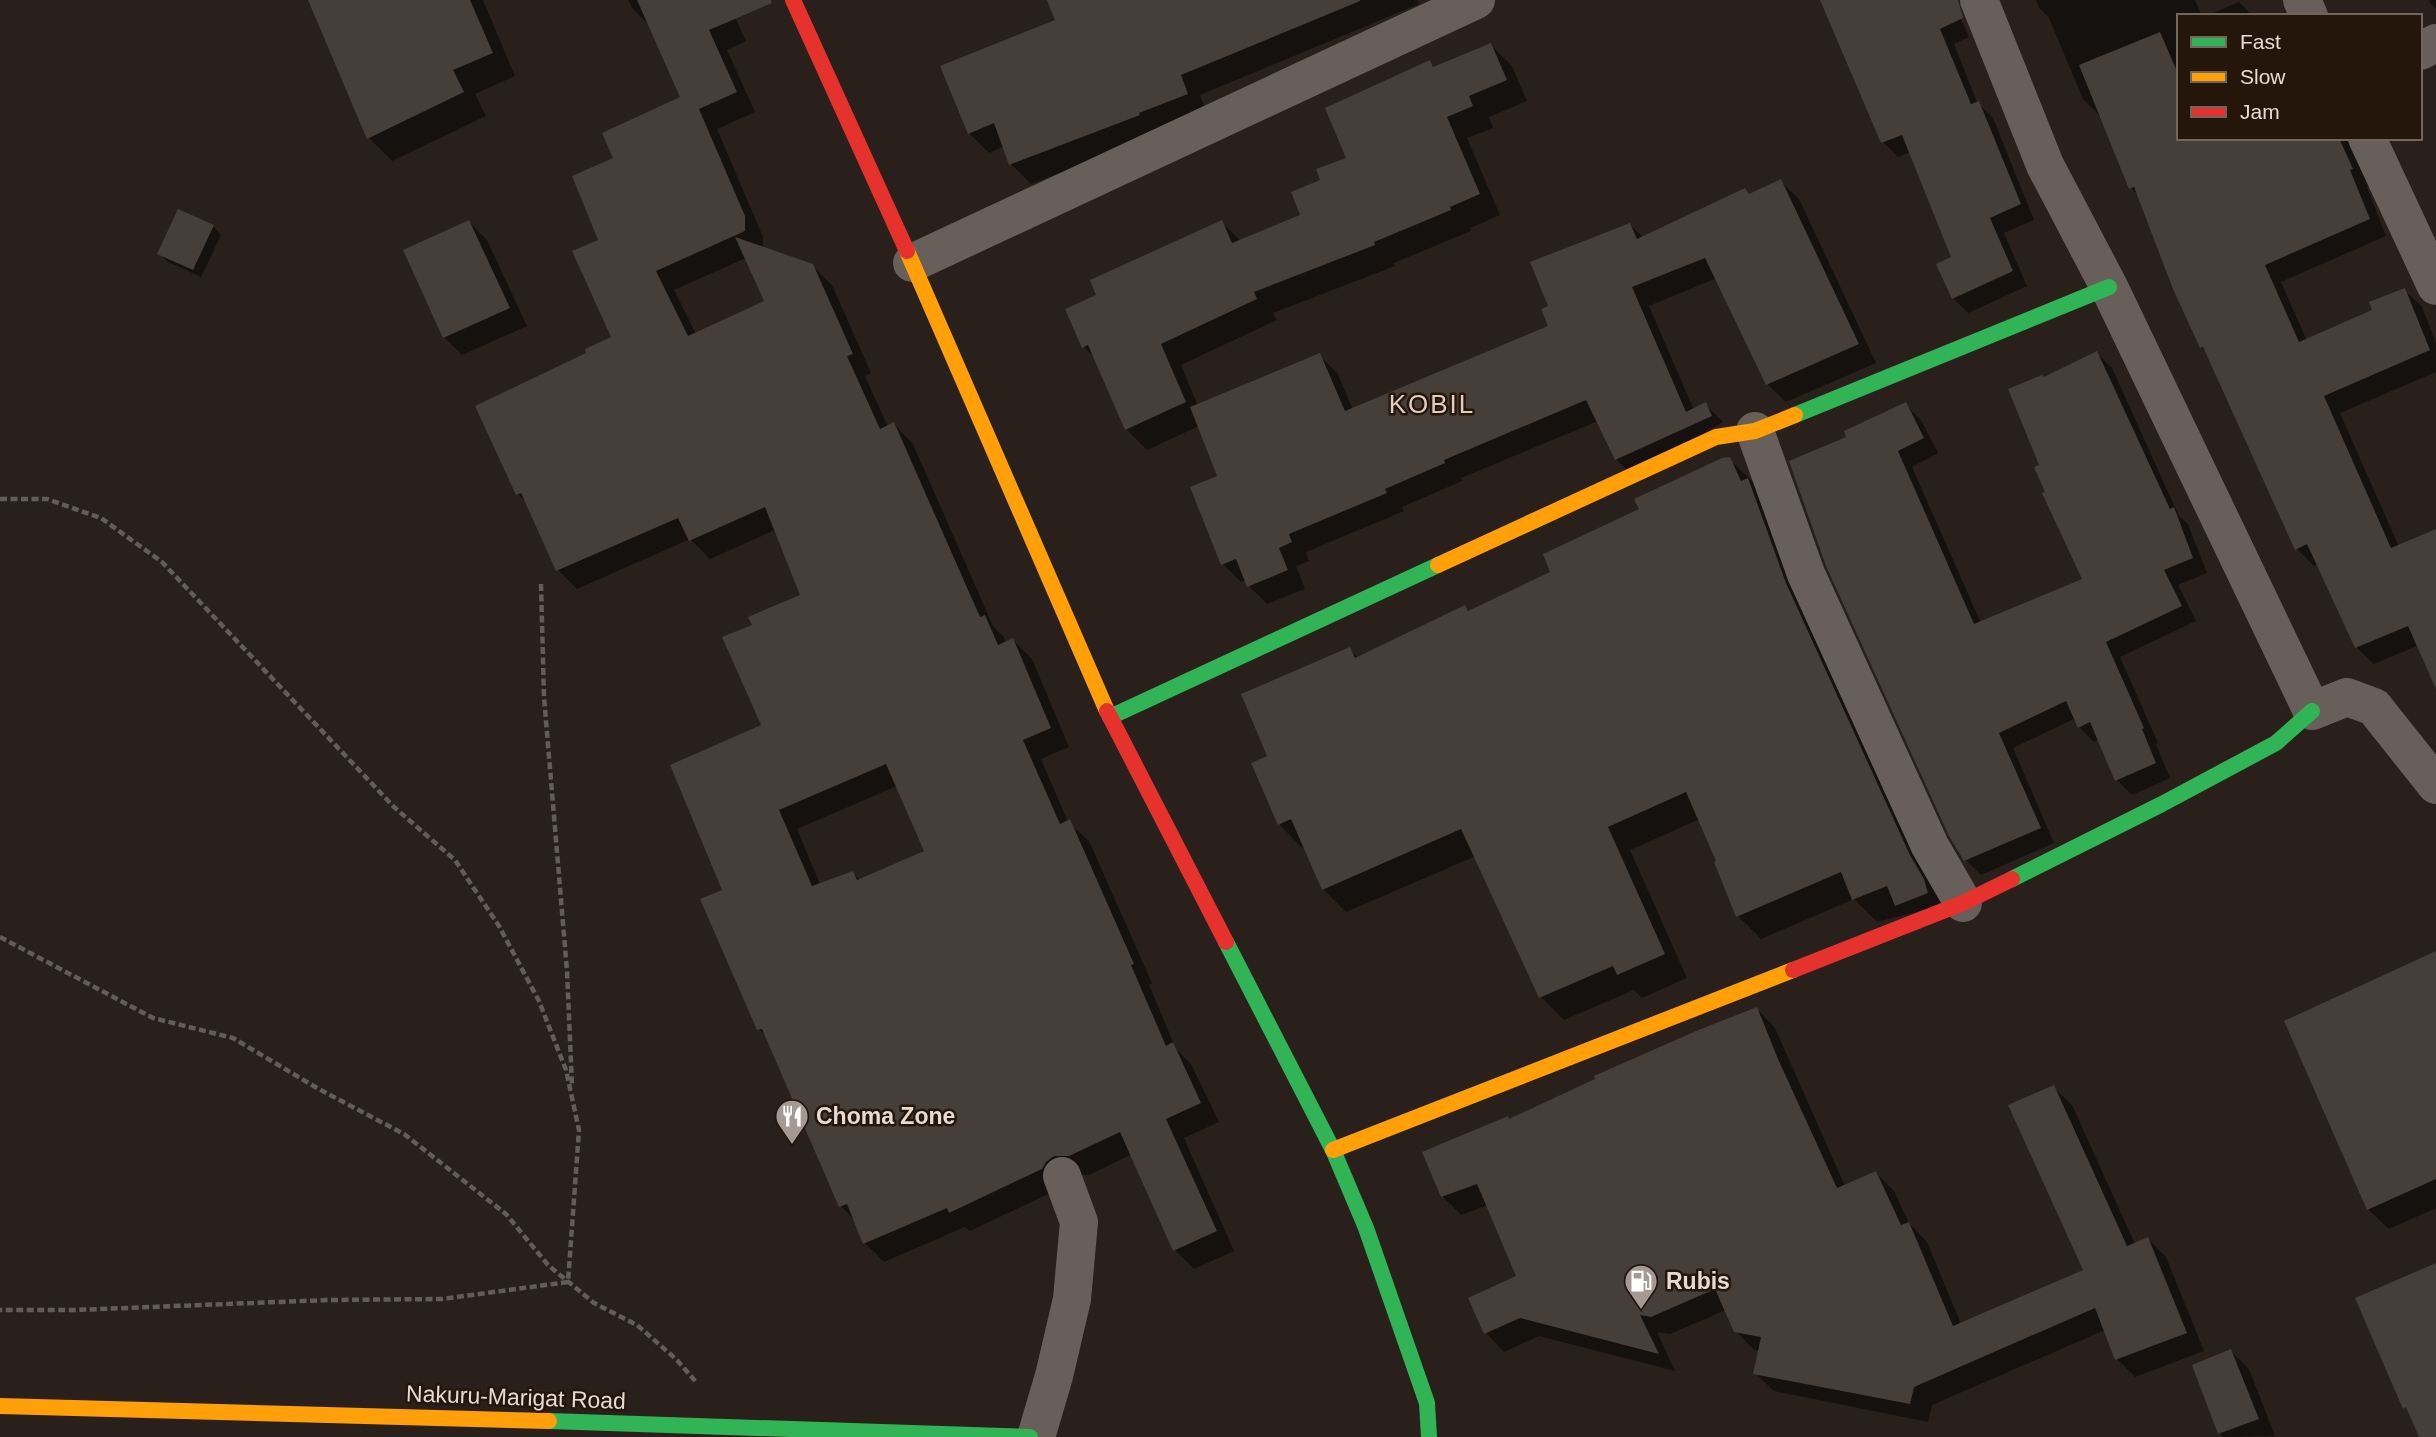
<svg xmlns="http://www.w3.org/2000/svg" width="2436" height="1437" viewBox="0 0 2436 1437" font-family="Helvetica,sans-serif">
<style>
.shadow{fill:#0007;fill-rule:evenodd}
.building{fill:#453e39;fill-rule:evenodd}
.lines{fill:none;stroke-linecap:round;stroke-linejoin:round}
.path{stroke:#645c57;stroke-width:4.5;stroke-dasharray:7 3.5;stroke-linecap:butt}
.street{stroke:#685f5a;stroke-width:38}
.fast{stroke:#30b455;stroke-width:16}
.slow{stroke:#ff9f0a;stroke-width:16}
.jam{stroke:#e5322d;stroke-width:16}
.labels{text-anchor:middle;stroke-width:5;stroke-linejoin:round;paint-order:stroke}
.poi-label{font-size:23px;font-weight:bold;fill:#e6dbd4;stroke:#25160c;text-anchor:start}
.street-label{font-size:23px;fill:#e6dbd4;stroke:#25160c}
.quarter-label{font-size:26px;letter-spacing:2px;fill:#e1ccbe;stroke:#25160c}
</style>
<rect width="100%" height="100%" fill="#29201b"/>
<!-- shadow -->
<g class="shadow">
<path d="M310,0H483L515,76L475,94L486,116L392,161L369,138Z"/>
<path d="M628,0H727L746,41L727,50L755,112L717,129L763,237V249L812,266L832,285L871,373L865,376L888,427L894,424L913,444L993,626L1003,636L1006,643L1013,640L1032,659L1069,747L1041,759L1068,822L1089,841L1152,983L1149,985L1176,1049L1191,1064L1219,1122L1184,1138L1234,1251L1194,1269L1175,1250L1132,1154L1089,1175L1074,1174L1061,1188L970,1231L965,1227L884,1262L865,1243L856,1222L841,1206L768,1038L759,1029L724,891L763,726L754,626L802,596L775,530L710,559L690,539L577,589L558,570L529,505L518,494L588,353L613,338L600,241L616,159L682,98L650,26L632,8ZM746,258L766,302L696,334L674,290ZM897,786L926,851L861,881L853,873L820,884L797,829Z"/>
<path d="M1048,0H1417L1419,4L1200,95L1207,114L1159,135L1031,184L1011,164L1004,146L989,153L969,133L1057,21Z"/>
<path d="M1821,0H1952L1969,37L1954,44L1977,102L1993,118L2034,220L2004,233L2027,286L1968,313L1953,298L1954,258L1911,152L1898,157L1883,142Z"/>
<path d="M2036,0H2195L2202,16H2179V138H2347L2369,186L2367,187L2386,236L2281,282L2307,341L2374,311L2404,290L2422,307L2436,343V372L2340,413L2399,547L2436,531V638L2374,664L2356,647L2318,564L2314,566L2297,549L2207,353L2201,347L2139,196L2131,188L2100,116L2083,99L2048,16L2039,8Z"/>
<path d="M2429,0H2436V9L2430,3Z"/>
<path d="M2239,2L2253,16H2206Z"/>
<path d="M1491,45L1512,66L1527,101L1489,117L1493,128L1467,138L1500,215L1470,228L1471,231L1394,263L1395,266L1273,313L1277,320L1181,365L1198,406L1319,355L1338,374L1353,410L1550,327V307L1630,225L1644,238L1750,196L1780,181L1799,199L1876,363L1786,402L1767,384L1717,278L1649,306L1694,410L1705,404L1723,422L1634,477L1616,459L1598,421L1461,478L1462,481L1402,507L1404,511L1306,552L1309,561L1296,566L1305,589L1267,604L1249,586L1246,580L1241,582L1223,564L1219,477L1199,426L1147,450L1126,429L1097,360L1084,347L1099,295L1221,222L1241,241L1303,216L1322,181L1348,159L1430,62L1435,68Z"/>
<path d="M469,222L487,240L527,326L462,355L444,337Z"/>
<path d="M213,226L221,235L201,277L168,262L159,253Z"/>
<path d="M2097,353L2112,368L2179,516L2188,524L2207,573L2178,585L2196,621L2120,657L2158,743L2156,744L2170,778L2132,795L2117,780L2099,739L2094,742L2079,727L2076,718L2013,748L2054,843L1981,875L1966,860L1849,438L1906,405L1921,420L1938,453L1912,467L1981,623L2085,580L2047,492L2041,466L2044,379Z"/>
<path d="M1729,459L1753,482L1947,904L1877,922L1854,899L1761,939L1738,916L1700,819L1630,850L1687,978L1642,998L1634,990L1564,1020L1541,997L1476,856L1346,912L1323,889L1305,846L1302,848L1279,824L1270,757L1349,649L1359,658L1465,608L1470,612L1553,573L1641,510Z"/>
<path d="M2436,953V1208L2389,1229L2368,1209Z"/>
<path d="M1757,1009L1775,1028L1845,1186L1876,1173L1894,1191L1909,1223L1927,1242L1961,1324L2086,1270L2053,1087L2072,1105L2135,1244L2148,1239L2166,1257L2204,1351L2135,1377L2117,1359L2105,1330L1932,1405L1928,1422L1774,1391L1755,1373L1760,1351L1754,1350L1736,1331L1726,1310L1670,1334L1657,1332L1675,1371L1539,1336L1504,1352L1486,1333L1518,1277L1488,1205L1461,1215L1442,1196L1509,1120Z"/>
<path d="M2231,1351L2249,1369L2275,1436L2223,1437L2220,1433Z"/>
</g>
<!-- building -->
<g class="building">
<path d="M308,0H470L493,53L453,70L464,92L367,139Z"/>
<path d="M637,0H771L772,3L709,30L737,92L699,109L745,216V231L656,271L688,336L764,301L735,237L813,264L853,354L847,356L880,429L894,422L980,617L985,615L998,645L1013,638L1051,728L1023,740L1060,824L1070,819L1134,964L1131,965L1166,1046L1173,1042L1201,1103L1166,1119L1217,1231L1173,1251L1120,1132L1069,1156H1054L1046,1162L1042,1169L949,1213L947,1208L863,1244L847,1204L839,1207L762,1029L757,1030L700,899L722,890L670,765L761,725L722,637L752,625L748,617L800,595L765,507L689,541L678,518L556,571L521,493L516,495L475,406L586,353L585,349L611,337L572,251L598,240L572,176L613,158L602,133L680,97ZM886,764L924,851L857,880L853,871L812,886L779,810Z"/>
<path d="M1047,0H1360V1L1181,75L1188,94L1139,113L1140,115L1009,165L994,123L968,134L940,66L1055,20Z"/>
<path d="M1820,0H1958L1963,18L1940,29L1971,104L1979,101L2021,204L1990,218L2013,271L1952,299L1936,264L1951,257L1902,135L1881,143Z"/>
<path d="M2160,32L2179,76V138H2339L2353,169L2350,170L2370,219L2265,265L2299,342L2372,310L2369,302L2405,288L2430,350L2324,396L2391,548L2436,529V689L2408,626L2355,648L2307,544L2295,550L2203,347L2200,348L2173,289L2134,187L2129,189L2079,65Z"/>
<path d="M1491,43L1507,80L1469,96L1473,106L1447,117L1480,194L1450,207L1451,210L1374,242L1375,245L1254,292L1257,299L1161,344L1186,402L1125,430L1088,345L1082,348L1065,309L1096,295L1090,280L1222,220L1232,243L1300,215L1291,192L1320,180L1316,169L1346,158L1325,108L1430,60L1433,67Z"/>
<path d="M1781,179L1859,344L1766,385L1705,258L1632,287L1686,412L1706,402L1712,416L1615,460L1586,400L1444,460L1445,463L1385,489L1387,493L1289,534L1292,542L1279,548L1288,570L1247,587L1236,559L1221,565L1190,487L1217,476L1190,407L1320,353L1345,411L1548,326L1541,309L1548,306L1530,262L1630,223L1637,239L1745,188L1749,194Z"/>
<path d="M178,209L214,225L193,270L157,254Z"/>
<path d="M469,220L510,308L443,338L403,250Z"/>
<path d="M2097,351L2170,509L2174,507L2193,558L2164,570L2182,606L2106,642L2144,728L2142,729L2156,763L2115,781L2090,722L2078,728L2066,701L1999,733L2041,828L1964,861L1949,836L1826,566L1789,461L1846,437L1844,431L1906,402L1924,438L1898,451L1974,624L2082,579L2042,493L2045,492L2034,467L2039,465L2008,389L2042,375L2044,377Z"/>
<path d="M1730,457L1741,481L1748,478L1786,583L1910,855L1924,879L1928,893L1895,906L1887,886L1852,900L1841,872L1736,917L1714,862L1716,861L1686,792L1608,827L1665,954L1617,975L1613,966L1539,998L1461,829L1322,890L1291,819L1278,825L1251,763L1267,756L1241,694L1350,647L1355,658L1465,605L1468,611L1550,572L1543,554L1639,509L1634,499L1722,458Z"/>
<path d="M2436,951V1179L2367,1210L2284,1021Z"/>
<path d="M1757,1007L1778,1059L1837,1188L1876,1171L1901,1225L1909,1222L1953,1326L2083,1270L2008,1105L2054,1085L2127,1246L2148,1237L2187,1333L2115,1360L2095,1308L1914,1387L1910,1404L1753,1374L1761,1337L1734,1332L1715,1289L1651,1317L1640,1315L1659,1354L1520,1318L1484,1334L1468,1298L1516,1276L1477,1184L1441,1197L1422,1152L1508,1116L1509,1119L1595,1079L1594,1076L1696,1031Z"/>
<path d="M2436,1263V1437H2419L2406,1407L2403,1409L2355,1298Z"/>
<path d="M2231,1349L2259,1419L2218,1434L2192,1365Z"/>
</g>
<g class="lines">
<!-- path -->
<g class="path">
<path d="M0,499H47L101,518L162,562L394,807L455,860L499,926L539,1001L566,1070L579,1130L568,1282L442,1299L328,1300L75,1310H0"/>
<path d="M541,584L544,697L567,971L572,1085"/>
<path d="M0,937L153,1018L233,1038L317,1088L404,1134L506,1214L548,1265L594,1303L637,1325L677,1360L696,1382"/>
</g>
<!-- street -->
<g class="street">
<path d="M1979,0L2045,165L2109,287L2312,711L2347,697L2374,707L2436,785"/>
<path d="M2302,0L2309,16"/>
<path d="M2420,51L2436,43"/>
<path d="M2367,138L2436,286"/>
<path d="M912,263L1476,0"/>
<path d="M1755,431L1806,574L1930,846L1963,903"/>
<path d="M1036,1437L1054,1376L1072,1299L1079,1222L1062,1176"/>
</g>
<!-- fast -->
<g class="fast">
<path d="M1795,415L2109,287"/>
<path d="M1110,717L1438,565"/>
<path d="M2012,879L2162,804L2276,743L2312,711"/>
<path d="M1226,942L1333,1150L1366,1228L1427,1403L1429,1437"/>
<path d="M549,1421L1030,1437"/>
</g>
<!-- slow -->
<g class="slow">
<path d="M907,251L1107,711"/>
<path d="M1438,565L1716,437L1755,431L1795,415"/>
<path d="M1333,1150L1793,970"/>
<path d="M0,1406L549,1421"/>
</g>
<!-- jam -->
<g class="jam">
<path d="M793,0L907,251"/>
<path d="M1107,711L1226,942"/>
<path d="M1793,970L1963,903L2012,879"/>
</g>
</g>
<!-- icons -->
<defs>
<symbol id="restaurant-pin" viewBox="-11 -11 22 30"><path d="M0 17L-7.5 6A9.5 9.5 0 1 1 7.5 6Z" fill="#a49a93" stroke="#25160c"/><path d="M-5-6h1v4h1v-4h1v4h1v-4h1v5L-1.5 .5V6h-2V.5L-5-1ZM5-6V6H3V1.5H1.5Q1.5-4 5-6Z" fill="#fff"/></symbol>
<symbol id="fuel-pin" viewBox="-11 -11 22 30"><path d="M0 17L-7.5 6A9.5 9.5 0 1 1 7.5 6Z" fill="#a49a93" stroke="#25160c"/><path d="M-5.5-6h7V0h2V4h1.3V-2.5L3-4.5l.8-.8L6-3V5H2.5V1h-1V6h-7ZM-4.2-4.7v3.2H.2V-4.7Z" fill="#fff"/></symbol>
</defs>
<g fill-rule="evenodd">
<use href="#restaurant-pin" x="773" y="1097" width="38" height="52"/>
<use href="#fuel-pin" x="1622" y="1262" width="38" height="52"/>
</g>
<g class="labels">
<!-- poi labels -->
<g class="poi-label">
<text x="816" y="1124">Choma Zone</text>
<text x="1666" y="1289">Rubis</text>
</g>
<!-- street labels -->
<g class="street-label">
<text transform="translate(516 1397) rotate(2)" y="8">Nakuru-Marigat Road</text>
</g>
<!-- quarter labels -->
<g class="quarter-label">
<text x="1432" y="413">KOBIL</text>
</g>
</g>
<!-- legend -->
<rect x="2177" y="14" width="245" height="126" fill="#25160c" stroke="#72655c" stroke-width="2"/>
<rect x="2191" y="37" width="35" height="10" fill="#30b455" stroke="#72655c" stroke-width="2"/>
<text x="2240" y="49" font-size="21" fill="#e6dbd4">Fast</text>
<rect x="2191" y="72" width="35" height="10" fill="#ff9f0a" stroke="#72655c" stroke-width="2"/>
<text x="2240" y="84" font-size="21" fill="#e6dbd4">Slow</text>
<rect x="2191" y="107" width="35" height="10" fill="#e5322d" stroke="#72655c" stroke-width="2"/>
<text x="2240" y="119" font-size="21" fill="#e6dbd4">Jam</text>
</svg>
